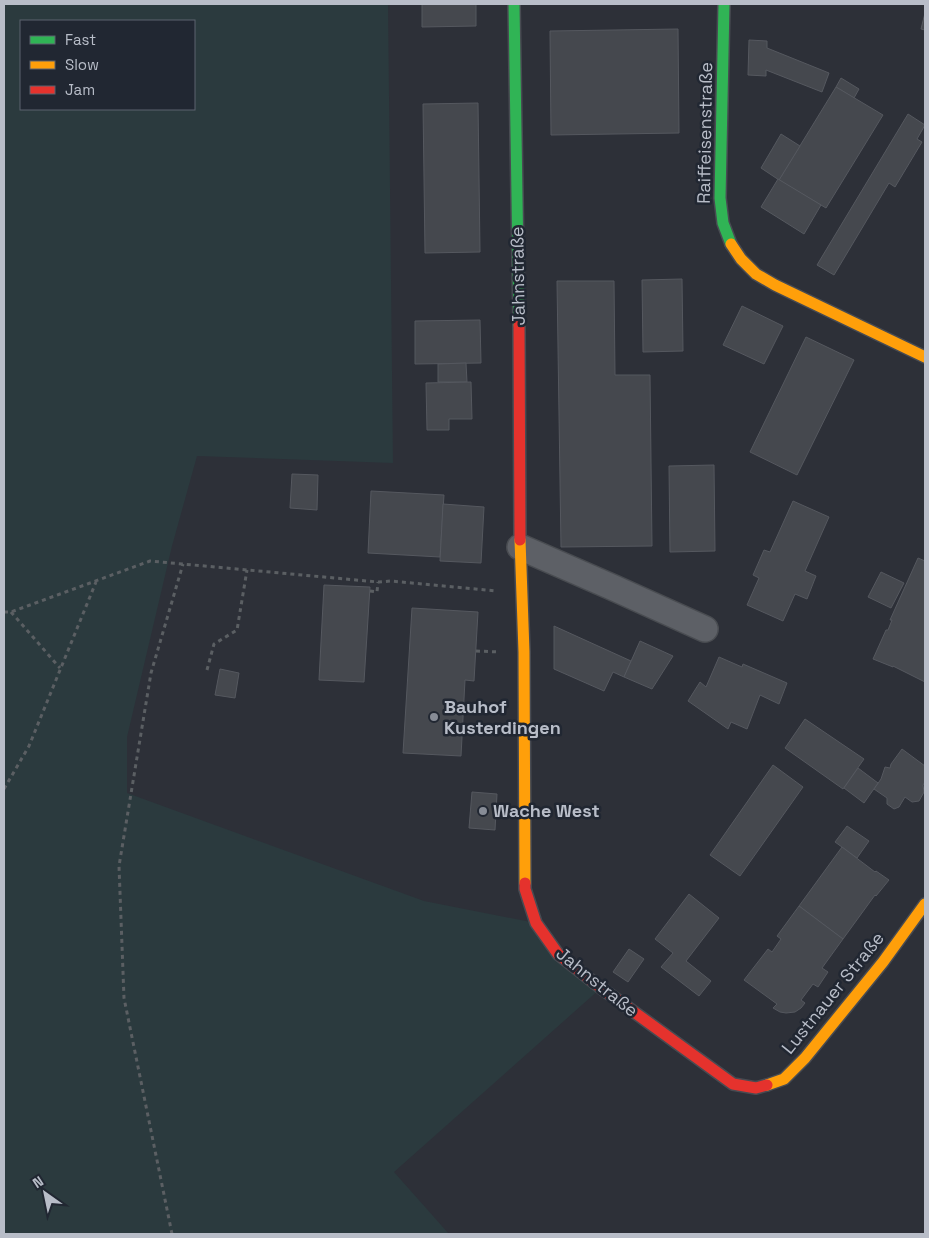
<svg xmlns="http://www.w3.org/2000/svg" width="929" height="1238" viewBox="0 0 929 1238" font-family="'Space Grotesk',sans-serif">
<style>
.green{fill:#2b3a3e;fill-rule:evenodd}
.building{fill:#45484e;stroke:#55585f}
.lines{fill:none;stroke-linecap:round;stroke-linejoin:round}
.street-casing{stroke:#494c51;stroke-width:28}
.fast-casing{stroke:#484b52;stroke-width:14}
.slow-casing{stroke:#484b52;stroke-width:14}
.jam-casing{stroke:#484b52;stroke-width:14}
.path{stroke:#5b5f63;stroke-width:3;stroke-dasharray:4 4;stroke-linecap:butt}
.street{stroke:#5d6066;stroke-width:25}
.fast{stroke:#30b455;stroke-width:11}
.slow{stroke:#ff9f0a;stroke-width:11}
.jam{stroke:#e5322d;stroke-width:11}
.poi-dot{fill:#878c96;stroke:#212732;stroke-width:2}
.labels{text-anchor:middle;stroke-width:5;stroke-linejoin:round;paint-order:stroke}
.street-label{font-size:18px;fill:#b8bdc8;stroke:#212732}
.poi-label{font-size:18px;font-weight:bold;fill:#b8bdc8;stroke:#212732;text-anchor:start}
</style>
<rect width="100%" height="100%" fill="#2d3038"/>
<!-- green -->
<path class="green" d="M4,4H388L393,463L197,456L172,546L127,737V793L424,901L536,923L601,988L394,1172L449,1234H4ZM21,21H194V109H21Z"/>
<!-- building -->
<g class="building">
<path d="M422,4H476V26L422,27Z"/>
<path d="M925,13V30L921,29Z"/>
<path d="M678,29L679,133L551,135L550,31Z"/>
<path d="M749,40L767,41V48L829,73L822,92L766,70V76L748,75Z"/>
<path d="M841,78L859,89L854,98L836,87Z"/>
<path d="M836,87L883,115L826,208L779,180Z"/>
<path d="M478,103L480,252L425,253L423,104Z"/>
<path d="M908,114L925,125L917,139L922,142L895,187L889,183L834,275L817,265Z"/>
<path d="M781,134L800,146L779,180L761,168Z"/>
<path d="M778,179L821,205L804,234L761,207Z"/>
<path d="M682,279L683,351L643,352L642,280Z"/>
<path d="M557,281H614L615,375H650L652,546L561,547Z"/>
<path d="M742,306L783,326L764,364L723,345Z"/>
<path d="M480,320L481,363L415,364V321Z"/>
<path d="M806,337L854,360L797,475L750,452Z"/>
<path d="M466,363L467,382H438V364Z"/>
<path d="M471,382L472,419H449V430H427L426,383Z"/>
<path d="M714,465L715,551L670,552L669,466Z"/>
<path d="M292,474L318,475L317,510L290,508Z"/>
<path d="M371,491L444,495L440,557L368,553Z"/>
<path d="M793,501L829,517L805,571L816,576L807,599L795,594L783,621L747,605L759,578L753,575L764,550L770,552Z"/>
<path d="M443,504L484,507L481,563L440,561Z"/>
<path d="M918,558L925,561V682L893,666V667L873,659L886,630H888L892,620H890Z"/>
<path d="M881,572L904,583L891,608L868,597Z"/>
<path d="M324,585L370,587L364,682L319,680Z"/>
<path d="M412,608L478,612L474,681L465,680L461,756L403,753Z"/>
<path d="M554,626L631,661L624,677L613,672L604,691L554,669Z"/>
<path d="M640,641L673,656L652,689L624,677Z"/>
<path d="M719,657L742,667L743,664L787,683L779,704L760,695L747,729L731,722L728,729L688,701L700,682L706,687Z"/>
<path d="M220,669L239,673L235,698L215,695Z"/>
<path d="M805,719L864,759L843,789L785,748Z"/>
<path d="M902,749L925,766V782L923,785L924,792L919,801L912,802L905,797L899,807L894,809L887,804V798L874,789L881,779L885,767L890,768L891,764Z"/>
<path d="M773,765L803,787L740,876L710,855Z"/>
<path d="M858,768L878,783L864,803L844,788Z"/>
<path d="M472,792L497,794L495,830L469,828Z"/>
<path d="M847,826L869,841L857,858L835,842Z"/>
<path d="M842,847L875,872L876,871L889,880L876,896L875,895L843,939L799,906Z"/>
<path d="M689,894L719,918L686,961L711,981L699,996L661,967L673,953L655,939Z"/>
<path d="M799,906L843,939L822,968L828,972L818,987L813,984L801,1000L805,1003L801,1008L795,1012L786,1013L780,1012L773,1008L777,1004L744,980L768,949L772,952L781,939L777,936Z"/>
<path d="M629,949L644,959L628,982L613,972Z"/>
</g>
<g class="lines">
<defs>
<path id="street" d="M520,547L614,588L705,629"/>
<g id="fast">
<path d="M514,4L519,325"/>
<path d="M724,4L720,198L723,223L731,244"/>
</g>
<g id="slow">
<path d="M731,244L741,259L756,274L775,285L925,357"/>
<path d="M520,540L524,652L525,883"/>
<path d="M767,1085L784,1079L805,1058L883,962L925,904"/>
</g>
<g id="jam">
<path d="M519,325L520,540"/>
<path d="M525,883V889L536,923L558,954L601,988L733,1084L756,1088L767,1085"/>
</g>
</defs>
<!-- street casing -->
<use href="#street" class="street-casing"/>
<!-- fast casing -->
<use href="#fast" class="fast-casing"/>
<!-- slow casing -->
<use href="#slow" class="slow-casing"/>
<!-- jam casing -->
<use href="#jam" class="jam-casing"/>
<!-- path -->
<g class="path">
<path d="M370,591L377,592L378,582"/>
<path d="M4,612H11L150,561L378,582L391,581L497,591"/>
<path d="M11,612L60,668"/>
<path d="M476,651L500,652"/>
<path d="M207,670L214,644L237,630L247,570"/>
<path d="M4,789L29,746L96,582"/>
<path d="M172,1234L124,998L119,866L151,673L183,564"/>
</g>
<!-- street -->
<use href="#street" class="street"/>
<!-- fast -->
<use href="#fast" class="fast"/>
<!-- slow -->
<use href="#slow" class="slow"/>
<!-- jam -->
<use href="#jam" class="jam"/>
</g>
<!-- markers -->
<g class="poi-dot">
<circle cx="434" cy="717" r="5"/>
<circle cx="483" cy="811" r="5"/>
</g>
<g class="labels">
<!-- street labels -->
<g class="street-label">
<text transform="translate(705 133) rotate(-89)" y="6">Raiffeisenstraße</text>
<text transform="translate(518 276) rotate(-91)" y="6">Jahnstraße</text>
<text transform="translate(597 982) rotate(39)" y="6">Jahnstraße</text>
<text transform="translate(833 993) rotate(-51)" y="6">Lustnauer Straße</text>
</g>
<!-- poi labels -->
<g class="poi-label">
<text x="444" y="713">Bauhof<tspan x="444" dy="21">Kusterdingen</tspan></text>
<text x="493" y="817">Wache West</text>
</g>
</g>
<!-- border -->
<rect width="929" height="1238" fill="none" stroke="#b8bdc8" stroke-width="10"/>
<!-- legend -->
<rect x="20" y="20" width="175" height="90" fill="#212732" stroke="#5d636e"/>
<rect x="30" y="36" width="25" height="8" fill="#30b455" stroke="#5d636e"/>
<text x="65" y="45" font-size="15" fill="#b8bdc8">Fast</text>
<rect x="30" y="61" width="25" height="8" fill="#ff9f0a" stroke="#5d636e"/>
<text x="65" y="70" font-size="15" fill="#b8bdc8">Slow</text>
<rect x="30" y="86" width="25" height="8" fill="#e5322d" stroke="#5d636e"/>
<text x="65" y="95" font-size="15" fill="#b8bdc8">Jam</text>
<!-- north arrow -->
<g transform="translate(45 1193) rotate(327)" stroke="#212732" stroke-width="4" paint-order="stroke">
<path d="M0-4L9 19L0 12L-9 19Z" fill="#b8bdc8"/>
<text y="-8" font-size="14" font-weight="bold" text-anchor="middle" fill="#b8bdc8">N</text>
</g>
</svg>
